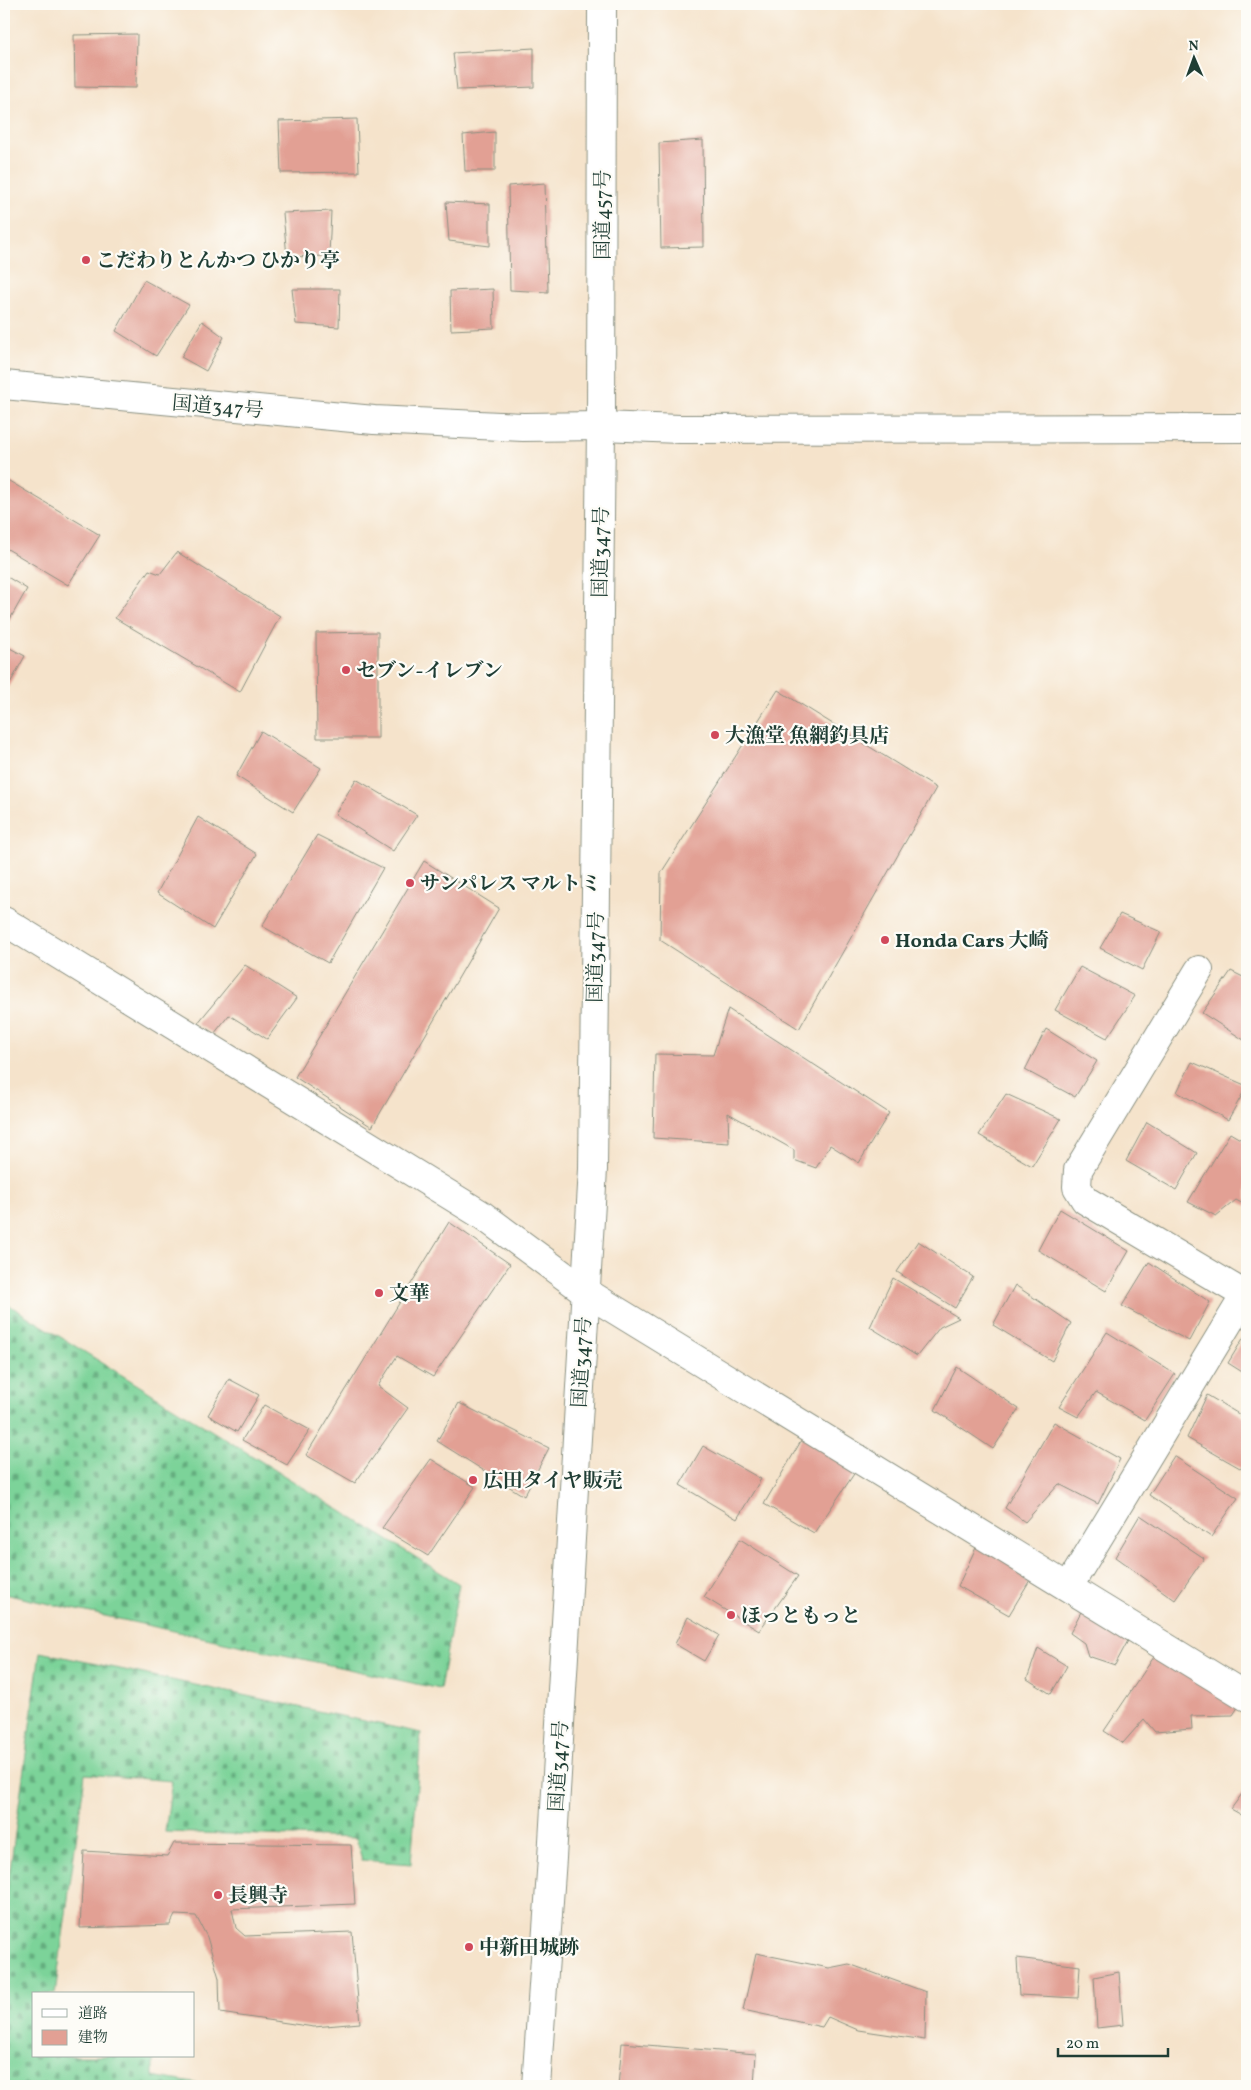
<svg xmlns="http://www.w3.org/2000/svg" width="1251" height="2090" viewBox="0 0 1251 2090" font-family="Vollkorn,'Noto Serif JP',serif">
<style>
.cemetery{fill:url(#cemetery-stones);stroke:#4d8866}
.building{fill:#e2a094}
.lines{fill:none;stroke-linecap:round;stroke-linejoin:round}
.street-casing{stroke:#8a9080;stroke-width:30}
.secondary-casing{stroke:#8a9080;stroke-width:30}
.highway-casing{stroke:#8a9080;stroke-width:30}
.street{stroke:#fff;stroke-width:28}
.secondary{stroke:#fff;stroke-width:28}
.highway{stroke:#fff;stroke-width:28}
.poi-dot{fill:#d1495b;stroke:#fdfcf7;stroke-width:2}
.labels{text-anchor:middle;stroke-width:4.5;stroke-linejoin:round;paint-order:stroke}
.street-label{font-size:20px;fill:#1f3d34;stroke:#fdfcf7}
.poi-label{font-size:20px;font-weight:bold;fill:#1f3d34;stroke:#fdfcf7;text-anchor:start}
</style>
<defs>
<pattern id="cemetery-stones" width="16" height="16" patternUnits="userSpaceOnUse" patternTransform="scale(1.25)"><rect width="16" height="16" fill="#7bd399"/><path d="M2 7V4a2 2 0 0 1 4 0v3zM10 15v-3a2 2 0 0 1 4 0v3z" fill="#64ac7e"/></pattern>
</defs>
<rect width="100%" height="100%" fill="#fdfcf7"/>
<filter id="ink" filterUnits="userSpaceOnUse"><feTurbulence type="fractalNoise" baseFrequency=".02" numOctaves="2"/><feDisplacementMap in="SourceGraphic" scale="10" xChannelSelector="R" yChannelSelector="G"/><feConvolveMatrix kernelMatrix="1 2 1 2 8 2 1 2 1" color-interpolation-filters="sRGB"/></filter>
<filter id="wash" filterUnits="userSpaceOnUse"><feTurbulence type="fractalNoise" baseFrequency=".0096" numOctaves="4" result="noise"/><feDisplacementMap in="SourceGraphic" scale="20" xChannelSelector="R" yChannelSelector="G"/><feGaussianBlur stdDeviation="1.12" result="paint"/><feColorMatrix in="noise" values="0 0 0 0 0 0 0 0 0 0 0 0 0 0 0 0 0 1.4 0 .05"/><feComposite in="paint" operator="in"/></filter>
<g filter="url(#wash)">
<rect width="100%" height="100%" fill="#f5e3cb"/>
<!-- cemetery -->
<g class="cemetery">
<path d="M4,1302L459,1584L440,1689L4,1594Z"/>
<path d="M40,1652L421,1733L411,1864L362,1860L356,1838L165,1832L172,1781L85,1774L55,1994H34V2056H153V2076L199,2084V2086H4V1900L6,1899Z"/>
<path d="M4,1665L6,1666L7,1702L4,1706Z"/>
</g>
<g id="blocks">
<!-- building -->
<g class="building">
<path d="M137,34L136,88L75,87L74,35Z"/>
<path d="M534,48V87L457,90L453,53Z"/>
<path d="M357,119L359,172L281,173L279,121Z"/>
<path d="M495,132V171H465L463,135Z"/>
<path d="M703,140L704,247L661,248L659,143Z"/>
<path d="M545,183L548,292L510,290L508,186Z"/>
<path d="M446,202L490,204V246L449,241Z"/>
<path d="M331,211L329,256L287,257L283,213Z"/>
<path d="M144,280L189,305L156,356L116,331Z"/>
<path d="M292,289H340L339,327L296,324Z"/>
<path d="M493,289L494,328L451,330L450,291Z"/>
<path d="M202,321L224,337L206,371L181,357Z"/>
<path d="M4,478L100,535L68,585L4,547Z"/>
<path d="M177,552L280,616L240,692L115,618L149,570L160,574Z"/>
<path d="M4,575L27,589L9,621L4,618Z"/>
<path d="M378,632V738H317L316,633Z"/>
<path d="M4,645L25,656L8,687L4,685Z"/>
<path d="M778,690L936,788L799,1029L660,940L661,873Z"/>
<path d="M261,731L321,768L293,812L236,776Z"/>
<path d="M356,779L417,815L393,851L335,814Z"/>
<path d="M198,817L257,854L213,929L157,893Z"/>
<path d="M317,835L383,868L328,963L262,926Z"/>
<path d="M424,861L499,908L372,1127L295,1077Z"/>
<path d="M1120,914L1161,932L1142,970L1100,948Z"/>
<path d="M245,965L297,998L267,1039L229,1015L214,1034L197,1024Z"/>
<path d="M1080,967L1135,996L1107,1038L1055,1010Z"/>
<path d="M1231,971L1247,979V1042L1202,1013Z"/>
<path d="M728,1009L889,1113L859,1163L830,1145L816,1168L794,1160V1150L728,1113L729,1143L653,1138L655,1054L713,1055Z"/>
<path d="M1046,1029L1097,1061L1075,1097L1025,1070Z"/>
<path d="M1192,1062L1247,1086L1228,1120L1177,1092Z"/>
<path d="M1006,1094L1061,1119L1032,1166L979,1135Z"/>
<path d="M1147,1122L1197,1153L1176,1190L1126,1161Z"/>
<path d="M1230,1133L1247,1143V1206L1236,1200L1216,1216L1188,1202Z"/>
<path d="M1060,1209L1129,1251L1106,1291L1038,1250Z"/>
<path d="M449,1222L510,1264L433,1377L397,1356L378,1386L408,1408L355,1483L306,1455Z"/>
<path d="M918,1241L973,1277L955,1308L897,1272Z"/>
<path d="M1149,1262L1210,1302L1189,1341L1122,1306Z"/>
<path d="M893,1278L959,1318L940,1327L917,1356L870,1327Z"/>
<path d="M1015,1285L1071,1323L1052,1361L993,1325Z"/>
<path d="M1107,1332L1175,1374L1145,1420L1096,1392L1078,1417L1059,1407Z"/>
<path d="M1247,1332V1375L1228,1363Z"/>
<path d="M957,1367L1019,1409L993,1449L935,1410Z"/>
<path d="M229,1379L259,1395L237,1432L208,1415Z"/>
<path d="M1207,1395L1247,1419V1472L1187,1438Z"/>
<path d="M459,1403L549,1448L524,1496L437,1441Z"/>
<path d="M264,1405L310,1430L287,1465L242,1440Z"/>
<path d="M1054,1422L1120,1459L1098,1504L1059,1484L1025,1522L1005,1508Z"/>
<path d="M804,1436L858,1468L814,1533L764,1504Z"/>
<path d="M703,1446L761,1479L737,1519L680,1485Z"/>
<path d="M1174,1456L1238,1498L1211,1537L1149,1495Z"/>
<path d="M431,1459L475,1487L428,1556L382,1528Z"/>
<path d="M1140,1515L1204,1558L1175,1600L1115,1557Z"/>
<path d="M740,1539L798,1576L759,1631L704,1597Z"/>
<path d="M980,1539L1033,1575L1009,1615L958,1586Z"/>
<path d="M1086,1602L1131,1635L1115,1665L1088,1656L1084,1643L1070,1633Z"/>
<path d="M688,1617L719,1635L704,1661L675,1644Z"/>
<path d="M1038,1648L1067,1666L1051,1694L1027,1679Z"/>
<path d="M1160,1648L1242,1701L1233,1715L1191,1716L1192,1729L1155,1732L1144,1719L1123,1743L1104,1731Z"/>
<path d="M1247,1787V1818L1231,1809Z"/>
<path d="M174,1843L351,1845L355,1904L232,1909L236,1928L245,1936L352,1932L360,2023L314,2027L220,2013L219,1978L207,1937L196,1916L175,1915L170,1925L80,1928L84,1851L167,1856Z"/>
<path d="M756,1953L829,1968L849,1964L926,1992L925,2040L858,2030L828,2017L822,2027L743,2010Z"/>
<path d="M1017,1958L1080,1966L1078,1998L1019,1995Z"/>
<path d="M1119,1972L1123,2025L1097,2028L1094,1977Z"/>
<path d="M622,2043L756,2054L754,2086H618Z"/>
</g>
</g>
</g>
<g filter="url(#ink)">
<use href="#blocks" fill-opacity="0" stroke="#8a9080" stroke-width="1"/>
<g class="lines">
<defs>
<g id="street">
<path d="M4,921L482,1215L586,1292L1247,1697"/>
<path d="M1199,970L1078,1170L1077,1187L1085,1200L1245,1295"/>
<path d="M1069,1586L1247,1292"/>
</g>
<path id="secondary" d="M601,426L680,429L1247,428"/>
<g id="highway">
<path d="M4,385L374,420L523,427L601,426"/>
<path d="M536,2086L552,1858L593,1169L601,426L602,4"/>
</g>
</defs>
<!-- street casing -->
<use href="#street" class="street-casing"/>
<!-- secondary casing -->
<use href="#secondary" class="secondary-casing"/>
<!-- highway casing -->
<use href="#highway" class="highway-casing"/>
<!-- street -->
<use href="#street" class="street"/>
<!-- secondary -->
<use href="#secondary" class="secondary"/>
<!-- highway -->
<use href="#highway" class="highway"/>
</g>
</g>
<!-- markers -->
<g class="poi-dot">
<circle cx="86" cy="260" r="5"/>
<circle cx="346" cy="670" r="5"/>
<circle cx="715" cy="735" r="5"/>
<circle cx="410" cy="883" r="5"/>
<circle cx="885" cy="940" r="5"/>
<circle cx="379" cy="1293" r="5"/>
<circle cx="473" cy="1480" r="5"/>
<circle cx="731" cy="1615" r="5"/>
<circle cx="218" cy="1895" r="5"/>
<circle cx="469" cy="1947" r="5"/>
</g>
<g class="labels">
<!-- street labels -->
<g class="street-label">
<text transform="translate(602 215) rotate(-90)" y="7">国道457号</text>
<text transform="translate(218 406) rotate(5)" y="7">国道347号</text>
<text transform="translate(600 552) rotate(-89)" y="7">国道347号</text>
<text transform="translate(595 957) rotate(-89)" y="7">国道347号</text>
<text transform="translate(581 1362) rotate(-87)" y="7">国道347号</text>
<text transform="translate(558 1766) rotate(-87)" y="7">国道347号</text>
</g>
<!-- poi labels -->
<g class="poi-label">
<text x="96" y="267">こだわりとんかつ ひかり亭</text>
<text x="356" y="677">セブン-イレブン</text>
<text x="725" y="742">大漁堂 魚網釣具店</text>
<text x="420" y="890">サンパレス マルトミ</text>
<text x="895" y="947">Honda Cars 大崎</text>
<text x="389" y="1300">文華</text>
<text x="483" y="1487">広田タイヤ販売</text>
<text x="741" y="1622">ほっともっと</text>
<text x="228" y="1902">長興寺</text>
<text x="479" y="1954">中新田城跡</text>
</g>
</g>
<!-- margin -->
<rect width="1251" height="2090" fill="none" stroke="#fdfcf7" stroke-width="20"/>
<!-- legend -->
<rect x="32" y="1992" width="162" height="65" fill="#fdfcf7" stroke="#a4b0a9"/>
<rect x="42" y="2009" width="25" height="8" fill="#ffffff" stroke="#a4b0a9"/>
<text x="78" y="2018" font-size="15" fill="#1f3d34">道路</text>
<rect x="42" y="2030" width="25" height="15" fill="#e2a094" stroke="#a4b0a9"/>
<text x="78" y="2042" font-size="15" fill="#1f3d34">建物</text>
<!-- north arrow -->
<g transform="translate(1194 58) rotate(358)" stroke="#fdfcf7" stroke-width="4" paint-order="stroke">
<path d="M0-4L9 19L0 12L-9 19Z" fill="#1f3d34"/>
<text y="-8" font-size="14" font-weight="bold" text-anchor="middle" fill="#1f3d34">N</text>
</g>
<!-- scale -->
<path d="M1058 2048v8h110v-8" fill="none" stroke="#1f3d34" stroke-width="2.5"/>
<text x="1066" y="2048" font-size="15" fill="#1f3d34" stroke="#fdfcf7" stroke-width="4" paint-order="stroke">20 m</text>
</svg>
